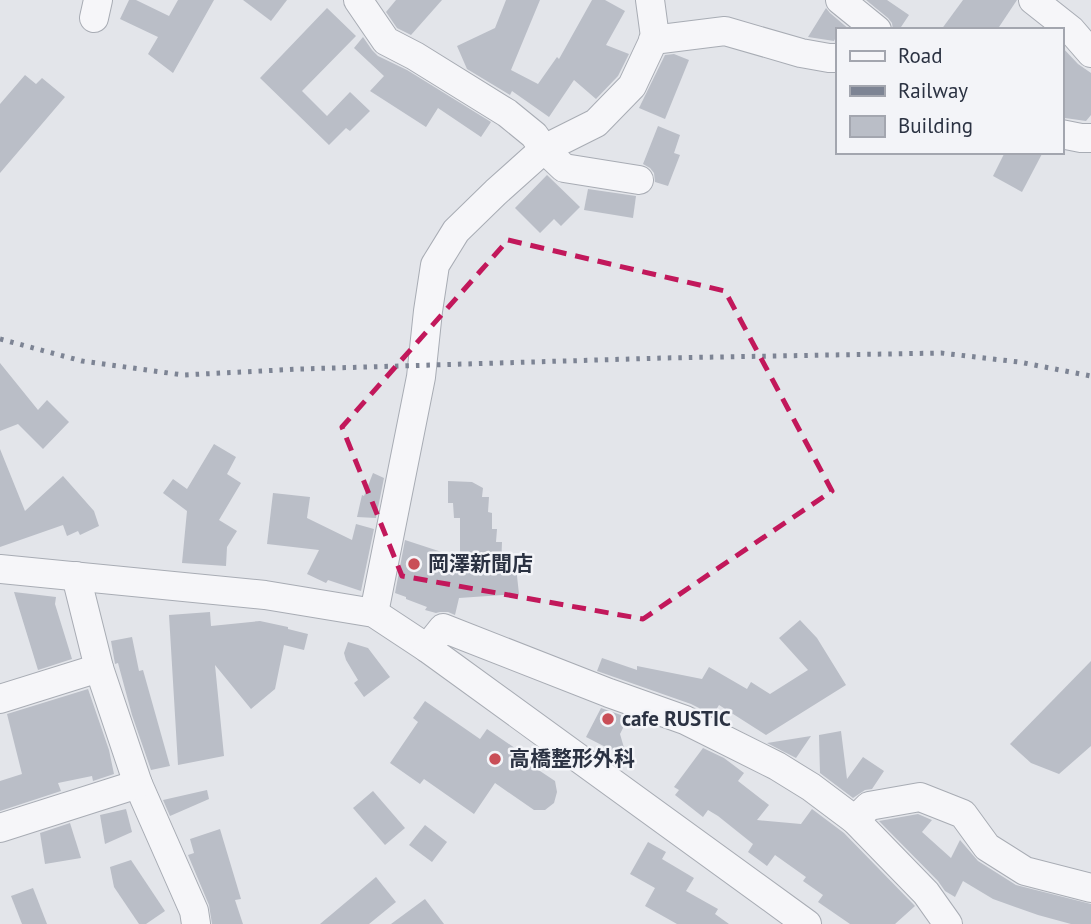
<svg xmlns="http://www.w3.org/2000/svg" width="1091" height="924" viewBox="0 0 1091 924" font-family="'PT Sans','Noto Sans JP',sans-serif">
<style>
.building{fill:#babec7}
.lines{fill:none;stroke-linecap:round;stroke-linejoin:round}
.minor-casing{stroke:#a8acb4;stroke-width:30}
.minor{stroke:#f6f6f9;stroke-width:28}
.rail{stroke:#7d8494;stroke-width:5;stroke-dasharray:3.5 7;stroke-linecap:butt}
.marked{fill:none;stroke:#c2185b;stroke-width:5;stroke-dasharray:14 9;stroke-linejoin:round}
.poi-dot{fill:#c94e57;stroke:#f3f4f8;stroke-width:2.5}
.labels{text-anchor:middle;stroke-width:5;stroke-linejoin:round;paint-order:stroke}
.poi-label{font-size:21px;font-weight:bold;fill:#2b3242;stroke:#f3f4f8;text-anchor:start}
</style>
<rect width="100%" height="100%" fill="#e3e5ea"/>
<!-- building -->
<g class="building">
<path d="M129,0H136L169,16L178,0H214L173,73L148,54L158,37L120,19Z"/>
<path d="M243,0H287L271,21Z"/>
<path d="M396,0H442L411,35L397,28L386,12Z"/>
<path d="M506,0H540L511,70L538,84L557,57L559,59L592,0H605L625,11L606,45L629,54L618,76L596,99L574,80L549,117L512,91L510,95L467,69L457,46L495,28Z"/>
<path d="M866,0H887L909,15L899,30H893L892,23L888,18Z"/>
<path d="M963,0H1017L997,30H941Z"/>
<path d="M327,8L356,36L302,91L327,116L350,92L370,111L350,131L346,128L329,145L260,78Z"/>
<path d="M826,8L830,13L850,30H837V35L834,41L808,37Z"/>
<path d="M363,37L372,50L378,56L407,70L491,122L481,137L438,108L426,127L370,91L384,76L354,48Z"/>
<path d="M1061,46L1078,64L1091,73V115L1086,121L1065,118L1061,115Z"/>
<path d="M674,54L689,60L665,119L639,108L665,55Z"/>
<path d="M25,75L36,84L42,78L65,97L0,173V104Z"/>
<path d="M658,126L680,135L674,153L680,155L668,186L655,182L654,173L650,168L643,164Z"/>
<path d="M1005,152H1043L1022,192L993,176Z"/>
<path d="M547,175L580,207L561,226L554,219L540,233L515,208Z"/>
<path d="M588,189L636,196L633,218L584,210Z"/>
<path d="M0,363L38,410L47,400L69,422L43,449L18,424L0,431Z"/>
<path d="M214,444L236,457L227,474L241,483L219,520L237,531L227,547L226,566L182,563L187,511L163,493L173,479L187,489Z"/>
<path d="M0,449L25,511L63,476L94,511L99,526L80,535L78,531L67,536L63,525L0,547Z"/>
<path d="M373,473L384,478L376,518L357,517L362,495L364,496Z"/>
<path d="M448,481L472,482L483,488L482,497H489L488,512L492,513V529H497L496,542H502L501,568L516,567L519,594L459,598L455,615L448,612H440L436,613L425,610L427,607L406,599V597L395,593L405,540L460,558V518H454L453,503H448Z"/>
<path d="M273,493L310,497L307,518L352,540L356,524L374,529L361,591L328,580L326,583L307,574L319,550L267,544Z"/>
<path d="M14,592L56,597L55,604L72,659L38,670Z"/>
<path d="M210,612L211,626L260,621L288,627V629L308,634L304,650L284,645L275,689L251,709L215,665L224,756L178,765L169,615Z"/>
<path d="M800,620L817,638L846,685L766,735L719,705L713,715L691,704L597,671L602,658L637,670V666L702,679L709,667L747,689L751,682L770,694L808,670L779,638Z"/>
<path d="M132,637L139,671L143,670L170,766L151,770L132,715L118,663L115,664L111,641Z"/>
<path d="M348,642L368,648L390,677L364,697L354,683L358,680L346,660L344,653Z"/>
<path d="M1091,661V746L1059,774L1031,763L1010,744Z"/>
<path d="M88,689L109,750L114,774L93,781L92,776L58,783L61,791L0,811V781L22,774L7,714Z"/>
<path d="M425,701L480,739L487,729L525,755L522,759L555,781L557,792L554,803L545,810H534L495,783L474,814L424,779L420,784L390,763L418,722L413,718Z"/>
<path d="M601,708L621,715L623,728L620,734L627,758L586,737Z"/>
<path d="M841,731L847,779L863,757L884,771L872,789L865,790L853,798L820,773L819,735Z"/>
<path d="M811,736L796,758L767,743Z"/>
<path d="M703,748L724,758L744,773L738,781L769,805L757,820L801,824L812,809L844,833L915,906L895,924H850L818,902L823,895L803,881L806,877L775,855L767,866L748,852L753,844L718,816L708,810L703,817L675,795L679,790L674,787Z"/>
<path d="M207,790L209,799L170,816L163,800Z"/>
<path d="M373,791L405,828L385,845L353,808Z"/>
<path d="M126,809L132,832L105,844L100,815Z"/>
<path d="M918,814L932,820L922,832L951,858L960,840L978,861L1016,885L1091,904V924H1071L1038,915L993,899L963,881L955,897L945,891L938,881L879,821Z"/>
<path d="M70,823L81,858L45,864L40,833Z"/>
<path d="M425,825L447,842L432,862L409,845Z"/>
<path d="M220,829L241,899L235,900L243,924H212L209,905L188,855L194,853L190,839Z"/>
<path d="M648,842L666,852L662,859L694,878L686,891L718,909L715,914L729,924H677L645,906L655,888L630,874Z"/>
<path d="M131,860L165,911L146,924H139L114,887L110,867Z"/>
<path d="M376,877L396,902L369,924H320Z"/>
<path d="M33,888L47,924H22L11,896Z"/>
<path d="M425,899L444,924H391Z"/>
</g>
<g class="lines">
<defs>
<g id="minor">
<path d="M358,0L386,41L415,56L507,113L534,135L544,149L564,168L639,180"/>
<path d="M840,0L877,30"/>
<path d="M1033,0L1071,30L1091,53"/>
<path d="M94,18L98,0"/>
<path d="M653,40L725,31L801,53L829,58H837"/>
<path d="M1061,134L1081,138H1091"/>
<path d="M0,569L265,595L374,613L427,648L807,924"/>
<path d="M76,576L99,668L138,784L194,911L196,924"/>
<path d="M374,613L421,377L428,311L435,265L456,231L496,192L544,149L596,123L632,86L655,37L650,0"/>
<path d="M427,648L443,628L609,693L685,720L777,766L811,787L855,820L926,893L948,924"/>
<path d="M0,699L99,668"/>
<path d="M855,820L869,806L920,797L963,814L987,847L1025,871L1091,888"/>
<path d="M0,828L138,784"/>
</g>
</defs>
<!-- minor casing -->
<use href="#minor" class="minor-casing"/>
<!-- minor -->
<use href="#minor" class="minor"/>
<!-- rail -->
<path class="rail" d="M0,339L82,361L183,375L300,369L664,358L941,353L1019,362L1091,376"/>
</g>
<!-- marked area -->
<path class="marked" d="M508,240L725,291L832,491L643,619L402,576L342,427Z"/>
<!-- markers -->
<g class="poi-dot">
<circle cx="414" cy="564" r="7"/>
<circle cx="608" cy="719" r="7"/>
<circle cx="495" cy="759" r="7"/>
</g>
<g class="labels">
<!-- poi labels -->
<g class="poi-label">
<text x="428" y="571">岡澤新聞店</text>
<text x="622" y="726">cafe RUSTIC</text>
<text x="509" y="766">高橋整形外科</text>
</g>
</g>
<!-- legend -->
<rect x="836" y="28" width="228" height="126" fill="#f3f4f8" stroke="#a3a6af" stroke-width="2"/>
<rect x="850" y="51" width="35" height="10" fill="#f6f6f9" stroke="#a3a6af" stroke-width="2"/>
<text x="898" y="63" font-size="21" fill="#2b3242">Road</text>
<rect x="850" y="86" width="35" height="10" fill="#7d8494" stroke="#a3a6af" stroke-width="2"/>
<text x="898" y="98" font-size="21" fill="#2b3242">Railway</text>
<rect x="850" y="116" width="35" height="21" fill="#babec7" stroke="#a3a6af" stroke-width="2"/>
<text x="898" y="133" font-size="21" fill="#2b3242">Building</text>
</svg>
